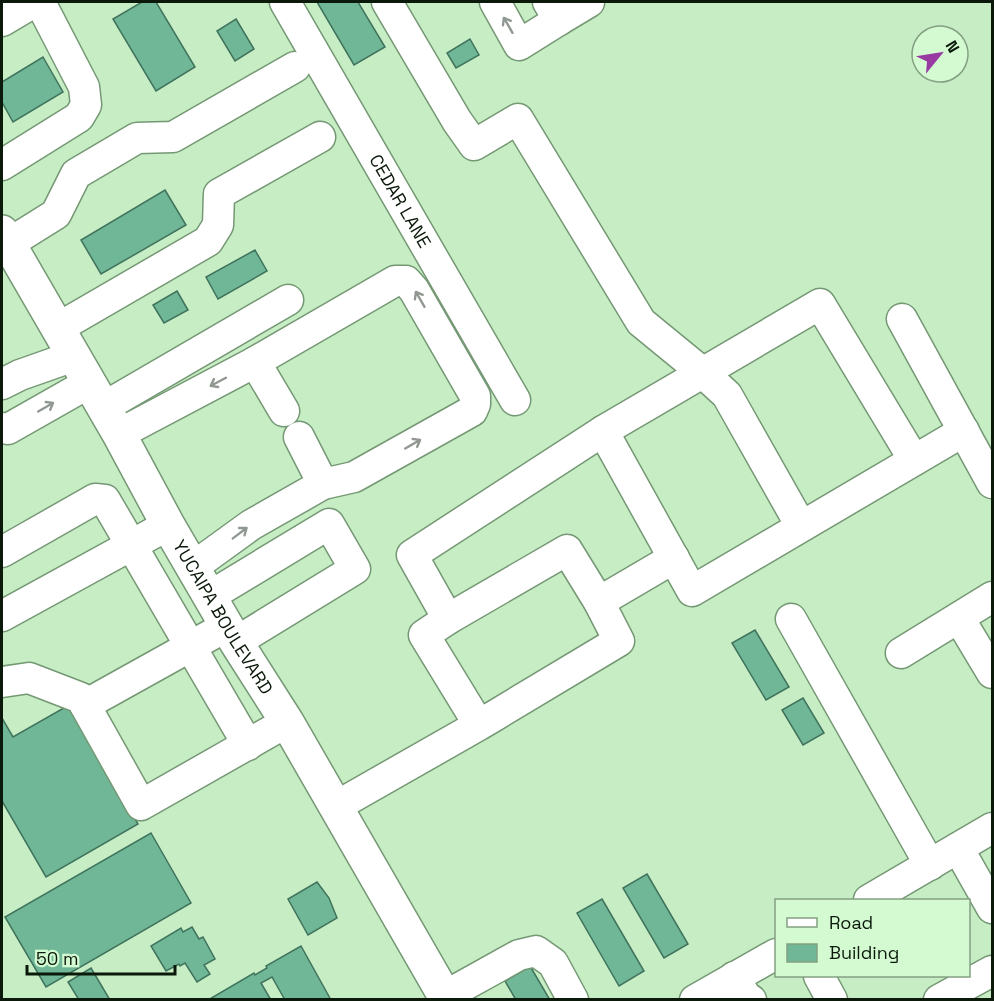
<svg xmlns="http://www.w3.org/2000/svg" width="994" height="1001" viewBox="0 0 994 1001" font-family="'Space Grotesk',sans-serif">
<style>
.building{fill:#70b797;stroke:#40735c;stroke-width:1.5}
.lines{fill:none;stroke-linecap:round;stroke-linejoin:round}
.minor-casing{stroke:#759874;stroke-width:33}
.major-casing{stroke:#759874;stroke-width:36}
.minor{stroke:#fff;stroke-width:30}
.major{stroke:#fff;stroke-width:33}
.oneway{stroke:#919891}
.labels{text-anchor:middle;stroke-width:4.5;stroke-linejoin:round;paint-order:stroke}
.street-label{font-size:18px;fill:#0b190b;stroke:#d4fad2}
</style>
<rect width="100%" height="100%" fill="#c7edc5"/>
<!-- building -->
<g class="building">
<path d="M142,2H156L195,67L156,91L113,19Z"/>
<path d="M317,2H358L385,47L354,65Z"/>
<path d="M236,19L254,49L235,61L217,31Z"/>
<path d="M470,39L479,55L456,68L447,53Z"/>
<path d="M43,57L63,92L13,122L2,102V82Z"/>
<path d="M165,190L186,225L101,274L81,240Z"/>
<path d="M255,250L267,271L218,299L206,277Z"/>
<path d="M177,291L188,310L164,323L153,305Z"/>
<path d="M755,630L789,687L766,700L732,643Z"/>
<path d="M803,698L824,733L803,745L782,710Z"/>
<path d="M69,705L138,824L46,877L2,801V718L13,737Z"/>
<path d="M151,833L191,903L46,987L5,917Z"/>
<path d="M647,874L688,944L664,958L623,888Z"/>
<path d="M317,882L329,898L337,918L308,935L288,899Z"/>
<path d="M602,899L644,971L619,986L577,913Z"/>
<path d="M192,927L199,939L203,937L215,959L204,965L210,974L197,982L185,963L180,966L179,964L166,971L151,946L181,928L183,932Z"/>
<path d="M301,946L331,1000H285L272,977L261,983L271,1000H208L254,973L255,975L267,968L266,966Z"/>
<path d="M530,966L550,1000H516L505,981Z"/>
<path d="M91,968L110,1000H79L68,982Z"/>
</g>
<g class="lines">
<defs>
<g id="minor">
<path id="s1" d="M285,2L515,400"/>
<path d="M387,2L457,121L474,145L518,119L641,322L702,372L727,395L801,526"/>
<path d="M495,2L519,45L559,20"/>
<path d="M548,2L559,20L589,2"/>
<path d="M2,21L34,2"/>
<path d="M2,165L79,117L86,105L84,87L40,2"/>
<path d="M8,244L56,214L76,174L137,138L173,137L295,67"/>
<path d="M902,319L992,483"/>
<path d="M58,328L208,241L218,225L219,194L320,137"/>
<path d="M255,362L284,411"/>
<path d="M2,384L20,375L74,356"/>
<path d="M104,407L288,300"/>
<path d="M2,428L8,429L89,383"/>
<path d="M603,431L692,591L964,431"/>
<path d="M119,434L255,362L395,281H406L414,290L475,396V404L472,411L354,477L323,484L251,525L193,567"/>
<path d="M299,437L323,484"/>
<path d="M2,552L95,499L105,500L248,745"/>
<path d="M210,596L329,524L355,569L236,642"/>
<path d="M599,602L674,558"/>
<path d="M2,616L168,525"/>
<path d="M959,618L992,673"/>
<path d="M448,619L412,555L603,431L820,304L914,460"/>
<path d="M791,619L930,865"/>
<path d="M901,653L992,597"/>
<path d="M2,682L29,678L81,698L141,805L287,722"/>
<path d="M85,705L227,626"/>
<path d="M335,807L479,725L619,641L599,602L567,550L448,619L424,635L479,725"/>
<path d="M958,848L992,908"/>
<path d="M869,900L992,828"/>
<path d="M819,976L832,1000"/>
<path d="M734,977L746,997L751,1000"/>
<path d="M445,996L519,955L536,951L553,963L573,1000"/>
<path d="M695,1000L776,954"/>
<path d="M939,1000L992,971"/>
</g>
<g id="major">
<path id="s2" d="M2,232L119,434L168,525L236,642L287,722L447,1000"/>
</g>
</defs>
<!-- minor casing -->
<use href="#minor" class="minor-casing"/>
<!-- major casing -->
<use href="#major" class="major-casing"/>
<!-- minor -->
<use href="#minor" class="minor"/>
<!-- major -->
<use href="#major" class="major"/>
</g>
<!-- one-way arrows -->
<defs><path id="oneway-shaft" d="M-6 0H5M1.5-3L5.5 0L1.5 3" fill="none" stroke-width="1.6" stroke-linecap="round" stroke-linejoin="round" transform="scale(1.5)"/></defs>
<g class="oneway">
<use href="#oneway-shaft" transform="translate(508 25) rotate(-120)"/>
<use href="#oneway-shaft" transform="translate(420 299) rotate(-120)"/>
<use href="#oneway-shaft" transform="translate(218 382) rotate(152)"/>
<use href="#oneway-shaft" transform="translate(46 407) rotate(-30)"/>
<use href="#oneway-shaft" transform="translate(413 444) rotate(-30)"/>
<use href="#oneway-shaft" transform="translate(240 533) rotate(-37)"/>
</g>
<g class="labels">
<!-- street labels -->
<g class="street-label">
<text dy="6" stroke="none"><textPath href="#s1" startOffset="230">CEDAR LANE</textPath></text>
<text dy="6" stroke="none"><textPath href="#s2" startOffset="444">YUCAIPA BOULEVARD</textPath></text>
</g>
</g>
<!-- border -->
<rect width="994" height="1001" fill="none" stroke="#0b190b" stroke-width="6"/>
<!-- legend -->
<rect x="775" y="899" width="195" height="78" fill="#d4fad2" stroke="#84a082" stroke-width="1.5"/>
<rect x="787" y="918" width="30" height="9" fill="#ffffff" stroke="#84a082" stroke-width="1.5"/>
<text x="829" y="929" font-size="18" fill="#0b190b">Road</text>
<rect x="787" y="944" width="30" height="18" fill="#70b797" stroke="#84a082" stroke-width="1.5"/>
<text x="829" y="959" font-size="18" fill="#0b190b">Building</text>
<!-- north arrow -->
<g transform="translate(940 54) rotate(60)"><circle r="28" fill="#d4fad2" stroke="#84a082" stroke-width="1.5"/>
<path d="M0-4.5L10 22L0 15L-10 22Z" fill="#993aa3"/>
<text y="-9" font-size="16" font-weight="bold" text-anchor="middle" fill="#0b190b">N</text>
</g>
<!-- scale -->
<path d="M27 965v9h148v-9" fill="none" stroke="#0b190b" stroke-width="3"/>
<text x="36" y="965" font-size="18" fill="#0b190b" stroke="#d4fad2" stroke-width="4.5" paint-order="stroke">50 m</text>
</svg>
